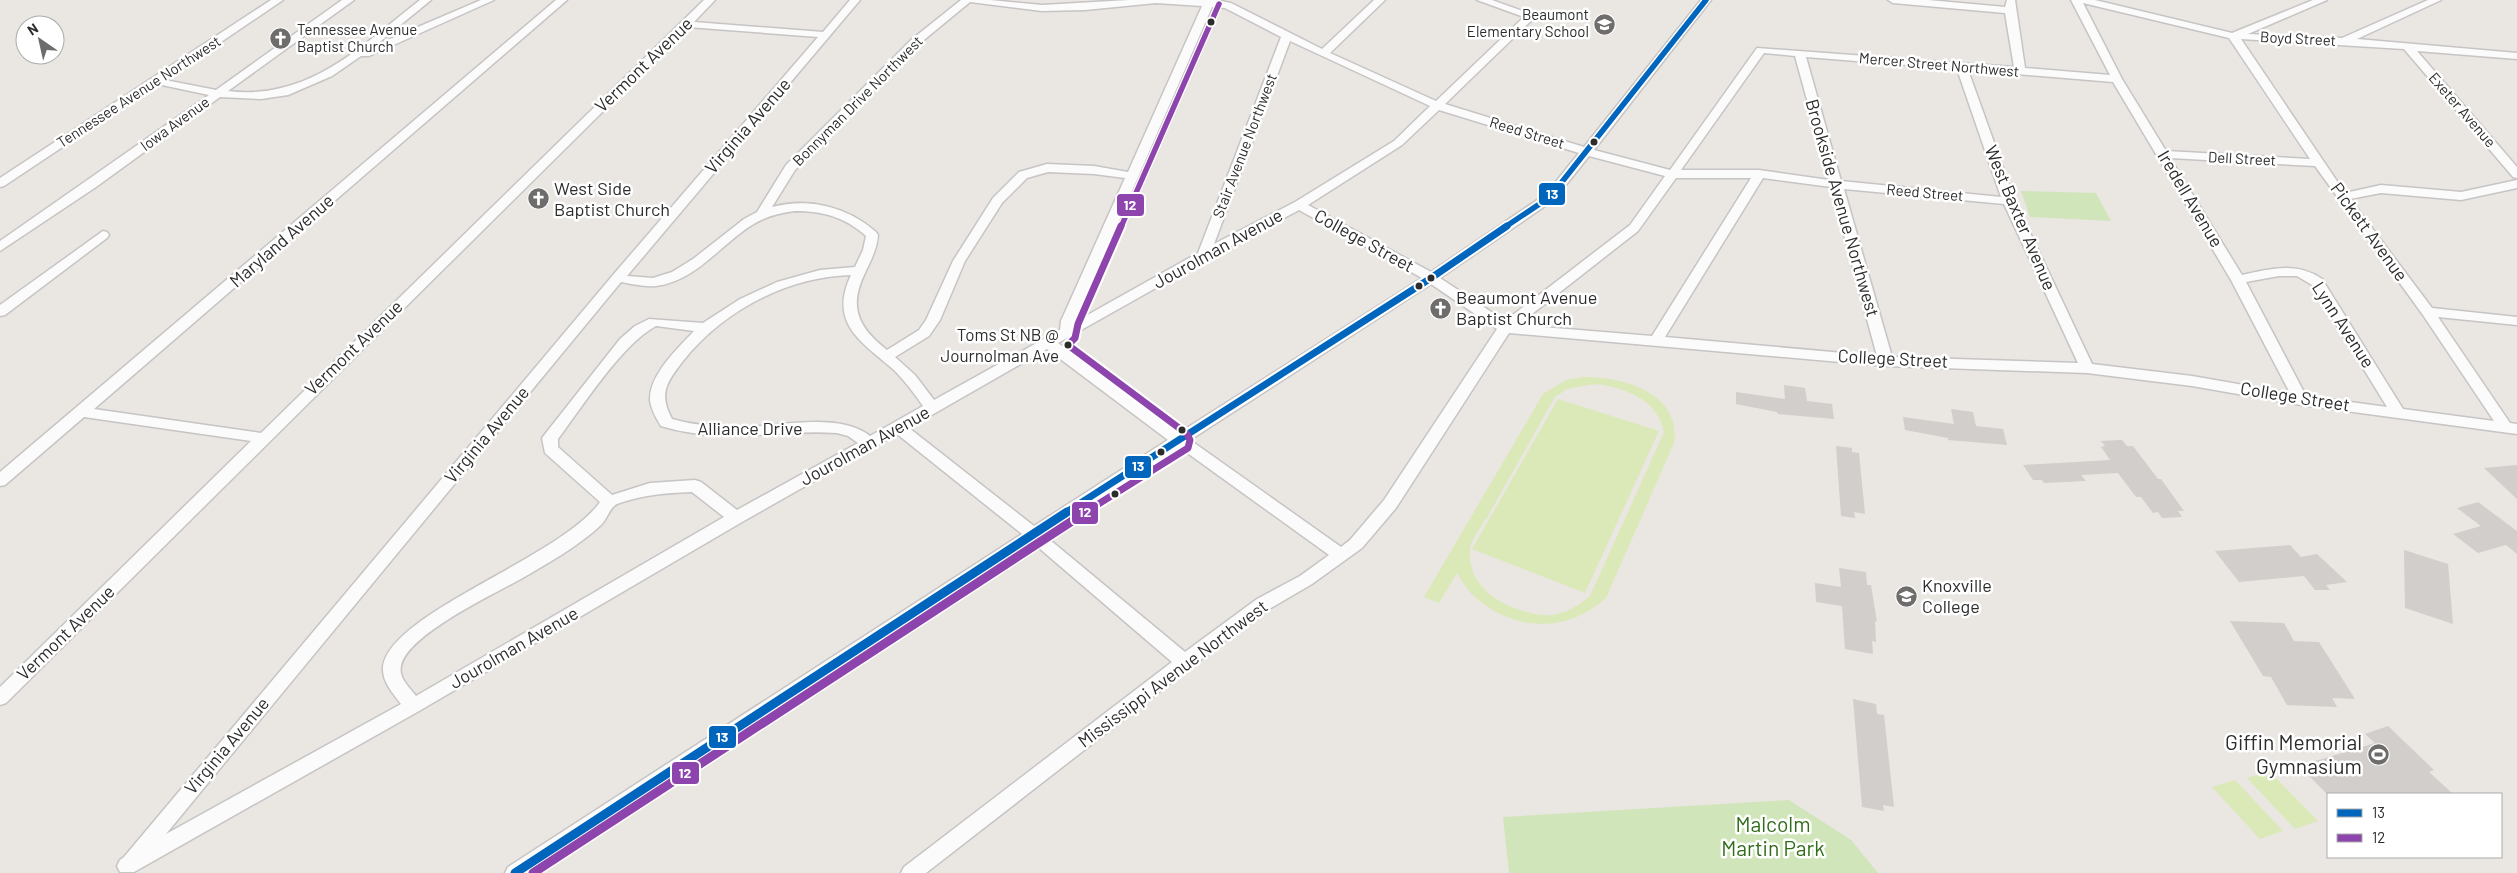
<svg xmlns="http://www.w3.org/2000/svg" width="2517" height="873" viewBox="0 0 2517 873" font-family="Barlow,sans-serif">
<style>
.green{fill:#d0e5ba}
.pitch{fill:#dbe9b8;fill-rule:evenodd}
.building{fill:#d1cecb}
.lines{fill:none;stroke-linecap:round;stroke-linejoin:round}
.minor-casing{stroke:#c6c4c4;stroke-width:3}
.minor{fill:#fcfbfb;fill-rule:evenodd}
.bus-1-far2-casing{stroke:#fff;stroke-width:8}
.bus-1-far1-casing{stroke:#fff;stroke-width:11}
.bus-1-casing{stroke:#fff;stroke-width:12}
.bus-2-far2-casing{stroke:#fff;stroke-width:8}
.bus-2-far1-casing{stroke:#fff;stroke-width:11}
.bus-2-casing{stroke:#fff;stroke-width:12}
.bus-1-far2{stroke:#0065bd;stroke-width:5.5}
.bus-1-far1{stroke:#0065bd;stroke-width:7}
.bus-1{stroke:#0065bd;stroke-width:9}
.bus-2-far2{stroke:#8e44ad;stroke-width:5.5}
.bus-2-far1{stroke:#8e44ad;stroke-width:7}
.bus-2{stroke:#8e44ad;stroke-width:9}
.bus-dot{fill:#2c2c2c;stroke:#fff;stroke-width:2}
.labels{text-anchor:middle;stroke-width:5;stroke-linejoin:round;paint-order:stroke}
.far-poi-label{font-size:15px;fill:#2c2c2c;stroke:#fff;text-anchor:end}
.far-street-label{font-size:15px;fill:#2c2c2c;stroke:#fff}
.bus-label{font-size:17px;fill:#2c2c2c;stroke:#fff;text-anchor:end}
.street-label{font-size:18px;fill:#2c2c2c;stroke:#fff}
.poi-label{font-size:18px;fill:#2c2c2c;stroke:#fff;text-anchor:start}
.near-poi-label{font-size:21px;fill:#2c2c2c;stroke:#fff;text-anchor:end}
.near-park-label{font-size:21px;fill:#326b1a;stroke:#fff}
.line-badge{stroke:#fff;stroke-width:2}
.badge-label{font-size:14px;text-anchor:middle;font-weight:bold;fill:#fff}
</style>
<rect width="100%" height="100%" fill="#eae6e2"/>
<!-- green -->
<g class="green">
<path d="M2021,191L2096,193L2111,221L2030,217Z"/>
<path d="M1789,800L1851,840L1878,873H1509L1503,817Z"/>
</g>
<!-- pitch -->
<g class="pitch">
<path d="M1583,377C1622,376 1682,393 1674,443L1606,598C1568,633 1515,632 1476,598C1468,591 1462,582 1457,573L1439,603L1424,597L1543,394L1566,380ZM1595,384C1626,388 1657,399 1664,432L1590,596C1566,616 1550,620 1520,610C1493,601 1468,582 1470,551C1470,539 1484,524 1489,514C1511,475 1533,436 1555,397L1567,389Z"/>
<path d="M1558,399L1659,431L1585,593L1472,549Z"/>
<path d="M2269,771L2318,821L2295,829L2247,778Z"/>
<path d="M2235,780L2283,831L2260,839L2212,787Z"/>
</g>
<!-- building -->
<g class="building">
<path d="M1784,385L1805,388L1807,401L1832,404L1834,419L1778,414L1777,412L1736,404V392L1785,399Z"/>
<path d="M1951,409L1973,412L1976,426L2003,429L2007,445L1948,440V438L1905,430L1903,417L1954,424Z"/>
<path d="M2122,440L2127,446H2133L2158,479H2161L2184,511H2178L2182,517L2162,518L2158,512L2153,513L2141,497H2136L2118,473L2081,475L2086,481L2044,483L2042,480H2033L2023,465L2110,460L2101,447L2105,446L2101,441Z"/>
<path d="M1836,446L1852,448V452L1859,453L1865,514L1854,512L1855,518L1841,516Z"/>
<path d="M2517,465V499L2484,468Z"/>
<path d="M2478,502L2517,531V554L2506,545L2478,553L2453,534L2481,526L2457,508Z"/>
<path d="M2290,545L2301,557L2317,554L2347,582L2326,585L2330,590H2315L2304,576L2239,582L2215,551Z"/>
<path d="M2404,550L2448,564L2453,624L2405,608Z"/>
<path d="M1839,568L1866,572L1867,585H1871L1877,622L1875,621L1876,642L1872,641L1873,654L1845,649L1842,606L1816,602L1815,583L1841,587Z"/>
<path d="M2230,621L2284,623L2294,641L2319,642L2355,699L2332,698L2337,707L2287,705L2271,677L2263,676Z"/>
<path d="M1853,699L1876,704L1877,714L1884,715L1894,807L1883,805L1884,811L1862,807Z"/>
<path d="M2388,726L2434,770L2429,772L2453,794H2327L2299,766L2375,743L2365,734Z"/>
</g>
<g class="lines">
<defs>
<g id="minor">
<path d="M271,0H283L165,80L216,90L342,0H354L228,91C309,101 361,46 420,0H431L376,45L481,0H494L369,56H361L332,76L288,95L261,99L220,97L96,187L0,251V241L209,95L157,84L4,186L0,187V178Z"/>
<path d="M556,0H567L94,409L261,433L704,0H715L694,22L823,32L850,0H860L627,276L653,278L672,272L693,259L744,219L757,212L786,165L911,40L961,0H990L1042,5L1129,0H1215L1231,3L1322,49L1374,0H1385L1330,53L1436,101L1524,17L1477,0H1492L1536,16L1445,104L1584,147L1701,0H1711L1594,150L1670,170L1757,48L2014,67L2005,13L1893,3L1888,0H1928L2005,7L2007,0H2015L2025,68L2110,75L2071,0H2095L2232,33L2313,0H2327L2248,34L2342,38L2428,0H2441L2357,39L2517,53V59L2417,51L2517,167V178L2513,177L2404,49L2241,39L2345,193L2381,185L2461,192L2517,180V188L2461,200L2381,193L2350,199L2432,308L2517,317V325L2438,317L2510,423L2517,424V434L2301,405L2192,386L2087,373L1886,366L1509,333L1396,508L1362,548L1312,584L1269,609L1231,636L926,873H901L904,867L1172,662L1032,542L532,873H505L508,867L1022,534L897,434L742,522L419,711L134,872H120L117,866L120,860L124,857L613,275L818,37L688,27L6,703L0,705V687L251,441L84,417L5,485L0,486V472ZM970,2L1042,11L1085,10L1156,3L1202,6L1128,172L1094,166L1047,164L1019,172L993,198L953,261L926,320L919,330L887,350C860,329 848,309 864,275C870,262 877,250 878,235L876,232C848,207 809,197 772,207L795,170L919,44ZM2083,3L2229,38L2310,159L2166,151L2122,79ZM1212,7L1225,8L1281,37L1198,253L1075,322ZM1290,41L1430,106L1394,141L1295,202L1214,244ZM1764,53L1795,56L1829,180L1759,170H1681ZM1806,57L1957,69L2001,197L1841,181ZM1968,70L2113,82L2231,280L2290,393L2192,376L2092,364L2015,201ZM1439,110L1579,153L1546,194L1431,272L1308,205L1402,145ZM1589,156L1665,176L1630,225L1505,321L1440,278L1554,200ZM2170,158L2315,166L2423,315L2494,421L2403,409L2322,279C2297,261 2269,269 2242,275ZM1048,172L1094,174L1125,178L1061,321L1060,330L934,400L915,375L895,357L929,336L940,320L965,261L1002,203L1027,178ZM1676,178H1751L1652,336L1518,325L1638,231ZM1763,178L1831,187L1877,356L1665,337ZM1844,189L2004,204L2078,363L1892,357ZM1299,210L1422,278L1179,433L1058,343L1209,258ZM795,211C823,211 845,217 866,236L863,250L855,267L820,270L777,282L740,299L703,323L649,319L635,326L620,339L542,438L545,453L600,502C562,557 389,613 383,667C382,682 393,693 401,704L166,834L621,282C633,284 644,287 656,286C696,281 720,245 752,225C766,216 780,213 795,211ZM851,275C828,324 862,342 894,370C905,381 914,393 923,406L870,436C840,412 781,426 745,427C720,427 696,426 672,419C658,393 667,382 683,361C723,311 786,277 851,275ZM2279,276H2297L2312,285L2387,407L2306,396L2246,282ZM1431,284L1497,329L1384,500L1350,540L1341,547L1190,440ZM656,326L694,331C678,348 649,375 650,400C651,409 656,418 661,426C724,445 774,429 837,433L848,436L858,443L737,510L701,482L695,480L650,483L612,495L558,447V439C582,407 622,344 656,326ZM1047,349L1168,440L1034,526L909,428ZM1179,447L1329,555L1300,576L1257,599L1185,652L1044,535ZM692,492L724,517L416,696C409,687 398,677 401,666C407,635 492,595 519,580C545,565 579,546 601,525C607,519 610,507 617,504C641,495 666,493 692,492Z"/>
<path d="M103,231L107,232L109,235L107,238L5,315L0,316V305Z"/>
</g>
</defs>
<!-- minor casing -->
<use href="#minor" class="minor-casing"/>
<!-- minor -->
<use href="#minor" class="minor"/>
<defs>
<path id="bus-1-far2" d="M1505,227L1550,197L1706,0"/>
<path id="bus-1-far1" d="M1065,513L1431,278L1507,226"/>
<path id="bus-1" d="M515,873L1067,512"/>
<path id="bus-2-far2" d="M1121,227L1219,4"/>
<path id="bus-2-far1" d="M1084,513L1188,448L1190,440L1187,434L1068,345L1075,338L1078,324L1121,226"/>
<path id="bus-2" d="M533,873L1086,512"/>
</defs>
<!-- bus-1-far2 casing -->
<use href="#bus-1-far2" class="bus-1-far2-casing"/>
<!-- bus-1-far1 casing -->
<use href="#bus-1-far1" class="bus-1-far1-casing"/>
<!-- bus-1 casing -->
<use href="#bus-1" class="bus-1-casing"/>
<!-- bus-2-far2 casing -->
<use href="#bus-2-far2" class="bus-2-far2-casing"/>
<!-- bus-2-far1 casing -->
<use href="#bus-2-far1" class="bus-2-far1-casing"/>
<!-- bus-2 casing -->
<use href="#bus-2" class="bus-2-casing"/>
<!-- bus-1-far2 -->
<use href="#bus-1-far2" class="bus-1-far2"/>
<!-- bus-1-far1 -->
<use href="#bus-1-far1" class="bus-1-far1"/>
<!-- bus-1 -->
<use href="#bus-1" class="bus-1"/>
<!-- bus-2-far2 -->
<use href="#bus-2-far2" class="bus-2-far2"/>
<!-- bus-2-far1 -->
<use href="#bus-2-far1" class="bus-2-far1"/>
<!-- bus-2 -->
<use href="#bus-2" class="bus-2"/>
</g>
<!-- icons -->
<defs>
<symbol id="school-disc" viewBox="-11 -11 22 22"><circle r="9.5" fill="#6e6d6c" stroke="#fff"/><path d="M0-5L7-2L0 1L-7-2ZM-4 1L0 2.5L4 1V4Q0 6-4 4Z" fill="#fff"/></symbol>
<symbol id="church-disc" viewBox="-11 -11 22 22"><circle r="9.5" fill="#6e6d6c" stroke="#fff"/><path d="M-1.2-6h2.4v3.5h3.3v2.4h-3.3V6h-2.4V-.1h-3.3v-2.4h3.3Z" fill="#fff"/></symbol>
<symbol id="university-disc" viewBox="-11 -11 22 22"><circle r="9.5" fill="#6e6d6c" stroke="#fff"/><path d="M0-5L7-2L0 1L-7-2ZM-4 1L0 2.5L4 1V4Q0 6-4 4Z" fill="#fff"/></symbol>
<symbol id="stadium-disc" viewBox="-11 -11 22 22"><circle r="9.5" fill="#6e6d6c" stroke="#fff"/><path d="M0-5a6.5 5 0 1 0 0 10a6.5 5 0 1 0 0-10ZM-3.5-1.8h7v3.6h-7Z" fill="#fff"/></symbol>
</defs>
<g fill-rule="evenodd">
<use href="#school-disc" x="1592" y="12" width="25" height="25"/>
<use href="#church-disc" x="268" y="26" width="25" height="25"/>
<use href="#church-disc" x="526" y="186" width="25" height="25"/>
<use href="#church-disc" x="1428" y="296" width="25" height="25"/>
<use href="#university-disc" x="1894" y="584" width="25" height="25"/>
<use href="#stadium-disc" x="2366" y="742" width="25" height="25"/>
</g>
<!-- markers -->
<g class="bus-dot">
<circle cx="1211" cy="22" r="4.5"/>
<circle cx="1594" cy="142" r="4.5"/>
<circle cx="1431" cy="278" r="4.5"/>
<circle cx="1419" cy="286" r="4.5"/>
<circle cx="1068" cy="345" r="4.5"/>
<circle cx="1182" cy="430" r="4.5"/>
<circle cx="1161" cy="452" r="4.5"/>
<circle cx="1115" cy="494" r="4.5"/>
</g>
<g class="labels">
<!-- far-poi labels -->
<g class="far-poi-label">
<text x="1589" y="20">Beaumont<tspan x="1589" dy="17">Elementary School</tspan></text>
<text x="297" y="35" text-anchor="start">Tennessee Avenue<tspan x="297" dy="17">Baptist Church</tspan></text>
</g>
<!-- far-street labels -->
<g class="far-street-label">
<text transform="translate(2298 39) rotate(3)" y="5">Boyd Street</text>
<text transform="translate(1939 65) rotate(5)" y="5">Mercer Street Northwest</text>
<text transform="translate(139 92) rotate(-33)" y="5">Tennessee Avenue Northwest</text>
<text transform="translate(858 101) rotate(-45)" y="5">Bonnyman Drive Northwest</text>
<text transform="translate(2462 110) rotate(49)" y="5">Exeter Avenue</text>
<text transform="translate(175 124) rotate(-36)" y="5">Iowa Avenue</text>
<text transform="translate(1527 133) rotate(17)" y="5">Reed Street</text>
<text transform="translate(1245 146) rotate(-69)" y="5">Stair Avenue Northwest</text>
<text transform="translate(2242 159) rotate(3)" y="5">Dell Street</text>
<text transform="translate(1925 193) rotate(5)" y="5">Reed Street</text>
</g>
<!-- bus labels -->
<g class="bus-label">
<text x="1059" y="341">Toms St NB @<tspan x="1059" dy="21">Journolman Ave</tspan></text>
</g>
<!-- street labels -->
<g class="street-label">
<text transform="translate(644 65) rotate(-44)" y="6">Vermont Avenue</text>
<text transform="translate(748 126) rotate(-49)" y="6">Virginia Avenue</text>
<text transform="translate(2190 199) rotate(59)" y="6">Iredell Avenue</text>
<text transform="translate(1842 208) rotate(74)" y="6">Brookside Avenue Northwest</text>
<text transform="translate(2020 218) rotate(67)" y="6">West Baxter Avenue</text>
<text transform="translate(2369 232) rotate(54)" y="6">Pickett Avenue</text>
<text transform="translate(282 241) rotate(-41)" y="6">Maryland Avenue</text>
<text transform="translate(1364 241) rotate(29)" y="6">College Street</text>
<text transform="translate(1218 249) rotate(-29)" y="6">Jourolman Avenue</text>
<text transform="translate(2343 325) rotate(57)" y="6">Lynn Avenue</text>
<text transform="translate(354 348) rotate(-44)" y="6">Vermont Avenue</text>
<text transform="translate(1893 359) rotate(3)" y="6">College Street</text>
<text transform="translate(2295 397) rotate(9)" y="6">College Street</text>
<text x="750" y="435">Alliance Drive</text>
<text transform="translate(487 435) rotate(-50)" y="6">Virginia Avenue</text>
<text transform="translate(865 446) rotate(-29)" y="6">Jourolman Avenue</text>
<text transform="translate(66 633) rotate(-44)" y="6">Vermont Avenue</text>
<text transform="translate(514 648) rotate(-30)" y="6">Jourolman Avenue</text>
<text transform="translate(1173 674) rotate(-37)" y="6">Mississippi Avenue Northwest</text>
<text transform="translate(227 746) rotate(-50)" y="6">Virginia Avenue</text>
</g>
<!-- poi labels -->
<g class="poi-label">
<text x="554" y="195">West Side<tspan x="554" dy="21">Baptist Church</tspan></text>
<text x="1456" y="304">Beaumont Avenue<tspan x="1456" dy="21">Baptist Church</tspan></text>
<text x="1922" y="592">Knoxville<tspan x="1922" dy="21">College</tspan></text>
</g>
<!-- near-poi labels -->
<g class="near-poi-label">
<text x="2362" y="750">Giffin Memorial<tspan x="2362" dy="24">Gymnasium</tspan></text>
</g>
<!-- near-park labels -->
<g class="near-park-label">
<text x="1773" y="832">Malcolm<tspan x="1773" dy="24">Martin Park</tspan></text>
</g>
</g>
<g class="line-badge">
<rect x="1538" y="182" width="28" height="24" rx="5" fill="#0065bd"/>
<rect x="1116" y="193" width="29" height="24" rx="5" fill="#8e44ad"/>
<rect x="1124" y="455" width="28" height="24" rx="5" fill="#0065bd"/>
<rect x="1071" y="501" width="28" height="24" rx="5" fill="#8e44ad"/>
<rect x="708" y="725" width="29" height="24" rx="5" fill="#0065bd"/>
<rect x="671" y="761" width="29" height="24" rx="5" fill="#8e44ad"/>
</g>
<g class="badge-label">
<text x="1552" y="199">13</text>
<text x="1130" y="210">12</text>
<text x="1138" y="471">13</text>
<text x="1085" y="517">12</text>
<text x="722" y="742">13</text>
<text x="685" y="778">12</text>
</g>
<!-- legend -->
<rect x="2327" y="793" width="175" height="65" fill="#ffffff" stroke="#ababab"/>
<rect x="2337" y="809" width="25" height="8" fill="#0065bd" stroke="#ababab"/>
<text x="2372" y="818" font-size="15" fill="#2c2c2c">13</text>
<rect x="2337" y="834" width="25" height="8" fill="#8e44ad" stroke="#ababab"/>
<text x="2372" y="843" font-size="15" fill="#2c2c2c">12</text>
<!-- north arrow -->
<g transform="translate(40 40) rotate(326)"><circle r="24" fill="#ffffff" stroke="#ababab"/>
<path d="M0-4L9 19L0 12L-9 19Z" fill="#6e6d6c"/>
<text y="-8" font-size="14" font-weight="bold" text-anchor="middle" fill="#2c2c2c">N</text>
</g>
</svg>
